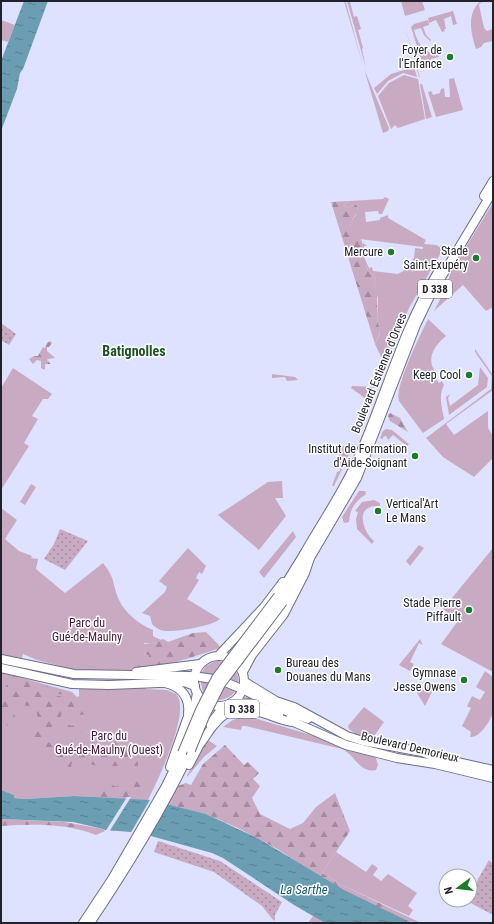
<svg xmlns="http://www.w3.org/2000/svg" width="494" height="924" viewBox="0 0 494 924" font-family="'Roboto Condensed',sans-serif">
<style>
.green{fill:#c9aac3}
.forest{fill:url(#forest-firs);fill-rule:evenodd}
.garden{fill:url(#garden-dots)}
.water{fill:url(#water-ripples)}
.pier{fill:#dee2fe}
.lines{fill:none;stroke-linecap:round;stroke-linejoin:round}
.primary-casing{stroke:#6c6f87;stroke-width:10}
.trunk-casing{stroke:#6c6f87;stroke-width:10}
.primary{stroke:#fff;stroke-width:8}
.trunk{stroke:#fff;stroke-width:8}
.trunk-bridge-casing{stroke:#6c6f87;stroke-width:10;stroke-linecap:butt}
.trunk-bridge{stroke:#fff;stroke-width:8}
.poi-dot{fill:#1d7b2c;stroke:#fff;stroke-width:1.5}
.labels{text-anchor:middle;stroke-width:3;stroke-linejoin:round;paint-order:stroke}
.shield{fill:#fff;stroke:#64646b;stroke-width:1}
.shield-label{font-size:11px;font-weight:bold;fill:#21222c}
.poi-label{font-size:12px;fill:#21222c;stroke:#fff;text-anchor:end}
.street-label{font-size:12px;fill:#21222c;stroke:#fff}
.park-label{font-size:12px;fill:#461740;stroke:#fff}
.water-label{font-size:13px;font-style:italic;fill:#165970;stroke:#fff}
.quarter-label{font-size:14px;font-weight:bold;fill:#1b5422;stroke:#fff}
</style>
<defs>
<pattern id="forest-firs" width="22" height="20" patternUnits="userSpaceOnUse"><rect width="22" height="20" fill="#c9aac3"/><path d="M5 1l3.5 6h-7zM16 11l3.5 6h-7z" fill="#a38a9f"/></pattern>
<pattern id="garden-dots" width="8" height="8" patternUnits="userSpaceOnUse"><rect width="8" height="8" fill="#c9aac3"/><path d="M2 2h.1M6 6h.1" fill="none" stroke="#a38a9f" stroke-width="1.8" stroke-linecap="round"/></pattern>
<pattern id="water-ripples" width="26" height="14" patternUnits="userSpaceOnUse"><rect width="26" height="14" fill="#6b9eb3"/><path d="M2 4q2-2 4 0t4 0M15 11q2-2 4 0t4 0" fill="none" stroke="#588092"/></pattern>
</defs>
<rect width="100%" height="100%" fill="#dee2fe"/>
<!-- green -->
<g class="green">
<path d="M344,1L346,3L364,69L389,128L388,131L383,133L380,123Z"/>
<path d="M347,1H353L350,2L354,17L357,16L361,29L358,30L363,48L362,49L366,68Z"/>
<path d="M401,1H422L425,10L405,16Z"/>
<path d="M481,1H486L480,3L479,5L484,28L487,31L493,29V41L484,43L481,47L476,49C471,33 466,13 481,1Z"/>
<path d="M453,11L457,24L453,25L451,16L444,19L446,29H444L445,31L442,32L436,20L429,23L428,18Z"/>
<path d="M1,20L15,25L8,42L1,40Z"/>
<path d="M428,20L429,25L423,27L426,35L431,40L430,41L424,35L421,28L414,30C417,42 424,54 438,54L439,57L431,59L427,65L422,63L411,27L414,24Z"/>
<path d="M401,23L417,77L403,73L388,81L377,94L374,88L391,74L414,67Z"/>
<path d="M404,23L420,78L419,77Z"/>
<path d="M404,75L418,79L425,119L398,128L395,125L391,129L378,96L389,83Z"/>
<path d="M454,78L463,110L436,117L428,92L431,91L433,95L440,93L441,89L444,88L445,97H450L449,79Z"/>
<path d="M420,84H422L432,117L426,119Z"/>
<path d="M385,197L389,199L382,214H379L378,211L365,212L366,222L380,220V218L388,215V218L426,240L424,244L436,245L443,249L409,308L386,363H384L375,344L380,333L377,318L378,299L374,285L376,279L373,274L368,271L366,265H363L360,260L363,256L362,255L363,243L367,246H364L363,255L369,268L372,267L373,271L398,274L410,267L409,264L414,258L415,248L423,249V247L360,239L351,227L350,223C354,217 359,214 357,205H353L349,208L343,206L350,201L383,199Z"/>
<path d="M493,203V307L486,311L463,285L434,311L446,288L451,271Z"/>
<path d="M428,319L446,336C435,345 426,358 435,371L432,373L439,383L442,381L444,385C438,397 442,406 444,419L423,433L399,401C394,387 421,334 428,319Z"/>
<path d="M475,349L493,375V390L446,424L454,435L488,411V428L493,436V458L474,477L443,457L426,438L491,389L492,376L475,352Z"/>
<path d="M480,367L488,378L487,387L449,415L446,397L450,394L448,398L450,406L478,385Z"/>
<path d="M13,368L52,394L48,399H43L32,416L38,419L24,443L29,446L1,490V388Z"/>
<path d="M272,374L295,377L298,380L287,381L285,377L272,378Z"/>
<path d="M352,386L374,387L373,394L369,401L351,388Z"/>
<path d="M386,429L392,430L409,444L407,446L393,435L388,440L386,436L383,437V439L380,438L383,431Z"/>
<path d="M354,444L334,486H332L337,472L340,471L338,447Z"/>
<path d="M282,481L283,498H275L286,516L259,550L218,515L268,482Z"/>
<path d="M31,484L36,487L25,505L20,502Z"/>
<path d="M359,491H365L366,494C355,502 350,508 349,522L344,523L342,517Z"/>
<path d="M374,500L380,503V506C353,504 363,532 374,541L372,544L357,529L356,519L358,512L355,511L362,502Z"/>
<path d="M1,508L17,520L5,539L19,551L32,556L31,558L38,559L36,569L65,593L103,563C116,579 112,584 119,600C125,613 140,625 153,630V636L161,640L151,644L144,643V654L149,656V658L139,668L141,670L102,674L55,668L56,665L37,660L23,654L22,658L1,655Z"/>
<path d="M293,531L296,537L264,578L259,572Z"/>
<path d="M419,545L424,548L410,566L406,561Z"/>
<path d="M188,548L206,566L202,574L199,572L196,578L199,580L187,599L220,619C212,626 177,632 166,631C160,631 156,628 152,624L150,616L142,613L165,592L167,587L159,581Z"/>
<path d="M493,548V672L441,644L458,621L443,609Z"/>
<path d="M420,639L423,645L419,643L410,662L414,664L410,671L399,665Z"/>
<path d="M216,661C231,661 240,671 238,685L200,675L206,666Z"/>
<path d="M485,671L493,677C493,687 494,703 493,713C490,721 480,738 470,737L471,732L462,726L471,708L467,706L472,696L480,700L485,692L476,687Z"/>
<path d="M1,672L72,692L77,697L79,696V688L146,686V689L167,690L176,694C192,710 157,782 148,800L76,796L25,799L13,798L14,795L1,790Z"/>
<path d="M200,679L219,683L236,690C228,702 214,703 203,692Z"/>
<path d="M428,685L434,688L425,706L417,693L420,688L425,691Z"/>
<path d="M364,707L384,722L372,739L360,737L349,729L348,726Z"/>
<path d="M244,715L368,752L376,758L378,765L376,770C360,774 355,755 342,749L246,726H242L241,730L223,727L231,721Z"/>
<path d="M336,852L366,872L372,864L378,868L373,875L381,881L388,874L417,893L408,906L413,910L409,916L342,885L322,873Z"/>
<path d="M313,916L325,923H308Z"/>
</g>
<!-- forest -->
<g class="forest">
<path d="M350,201L343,206L349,208L353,205H357L358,211L350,223L351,227L357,229V233L362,236L360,238C364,243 365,256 360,260H363V265H366L368,271L373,274L376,279L374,285L377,294V318L380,332L375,344L331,202Z"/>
<path d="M50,341L52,343L49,347H47V351L55,358L48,359L47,360L51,364H45V370L41,368V361L37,360L33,364L29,359L34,356H38L43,347L45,348L47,343Z"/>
<path d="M390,413L400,418L408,432L390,421L388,416Z"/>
<path d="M206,632L219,645L220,648C205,653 151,672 138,667L142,659L149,658V656L138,651V649L142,644H151L163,639L168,642L193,633Z"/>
<path d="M1,672L72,694L85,714L81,715L67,708C62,712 60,715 61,721L72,726L76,724L82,725L83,730L77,738V742L72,746L73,749L84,753L88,751L85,741L88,734C97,736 100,749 111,744L110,740L97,729L101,726L135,755L138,760V766H98L89,764L85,759L73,758L71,767L61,768L52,758V755L39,752L33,744L34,733L40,722L34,707L16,704L13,707C15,715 17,725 7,726C4,717 0,706 1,697C3,692 6,690 6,685L11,683L21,684L1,677ZM47,691L64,695L68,698L54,695L46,699L44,698ZM56,730L68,733L70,735L65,742L59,740L51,744L48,742L53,731Z"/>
<path d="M208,740L217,746L204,757L187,777V775Z"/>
<path d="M225,745L244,765L248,762L259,773L253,779L260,786L252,798L260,814L290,829L303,823L316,807L335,793L350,831L322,873L342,885L421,923L407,921L352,895L311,872L279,850L238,828L206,814L167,804L178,786L186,783L191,785L203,764Z"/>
<path d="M141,771L145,772L138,799L91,797L92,794L103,790L99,782L102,777L114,778L112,785L117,787L119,781L122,780L128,784L131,783L134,777Z"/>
<path d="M1,819L64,822L103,829L105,831L96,835C66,823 33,824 1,826Z"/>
</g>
<!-- garden -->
<g class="garden">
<path d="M1,323L16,334L9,345L1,340Z"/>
<path d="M60,529L88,541L65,570L44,559L54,544Z"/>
<path d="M158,841L220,861L282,902L275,915V920L274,921L262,906L214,872L154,852Z"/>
<path d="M489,860L493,864V915L465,900H470V887L473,888Z"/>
</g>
<!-- water -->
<g class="water">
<path d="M24,1H48L23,69L20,73L17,89L1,131V61Z"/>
<path d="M1,790L14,795V798L25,799L75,796L151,800L206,814L259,839L344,890L412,923H325L294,905L223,858L212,853L151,836L131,832L105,830L103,829L73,822L1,819Z"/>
</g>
<!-- pier -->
<g class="pier">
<path d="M127,797H131L109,832H105Z"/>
<path d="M151,798L158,802L147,837L130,834Z"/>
</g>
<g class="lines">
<defs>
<g id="primary">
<path d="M484,196L493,181"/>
<path d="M304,554C322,522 344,491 359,456C386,395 402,330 438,272"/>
<path d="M219,655L264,607L283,582"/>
<circle cx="219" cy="681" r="25"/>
<path d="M1,659L74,674L190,676"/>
<path d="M1,668L72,684L109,685L184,682L195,686"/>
<path d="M136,672L200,664"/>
<path d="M243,672L252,655L284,614L305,573L310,558L357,478L416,325L430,296L493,191"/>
<path d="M200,677L220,680L237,687"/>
<path d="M245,682L276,701L294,707L347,736L363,741L422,752L435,757L493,770"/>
<path d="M246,691L286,711L308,719"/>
<path d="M232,702L251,703L279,715"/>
<path d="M289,720L346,745L397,758L435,764L493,778"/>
</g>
<g id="trunk">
<path d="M278,596L304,554"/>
<path d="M283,602L310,558"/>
<path d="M165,683C182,687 190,697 188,714"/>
<path d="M210,724L224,706"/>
<path d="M200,744C205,738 208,732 213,726C229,705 246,707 269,715C277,718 286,722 295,722"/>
<path d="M189,765L202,740"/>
<path d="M170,767L187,719L195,704L197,693"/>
<path d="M83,923L112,879L166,786L182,753"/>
<path d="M90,923C127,868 163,809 191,750"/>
</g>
</defs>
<!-- primary casing -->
<use href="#primary" class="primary-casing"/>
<!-- trunk casing -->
<use href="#trunk" class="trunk-casing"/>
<!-- primary -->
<use href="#primary" class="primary"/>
<!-- trunk -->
<use href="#trunk" class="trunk"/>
<defs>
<g id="trunk-bridge">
<path d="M191,750L205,716L221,684L283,602"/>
<path d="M182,753L200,710L216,678L278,596"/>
</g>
</defs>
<!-- trunk-bridge casing -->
<use href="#trunk-bridge" class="trunk-bridge-casing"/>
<!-- trunk-bridge -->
<use href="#trunk-bridge" class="trunk-bridge"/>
</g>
<!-- markers -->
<g class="poi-dot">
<circle cx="450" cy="57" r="4"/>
<circle cx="391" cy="252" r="4"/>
<circle cx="476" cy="258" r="4"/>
<circle cx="469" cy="375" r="4"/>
<circle cx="415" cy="456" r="4"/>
<circle cx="378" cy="511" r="4"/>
<circle cx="469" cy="610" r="4"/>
<circle cx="278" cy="670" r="4"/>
<circle cx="464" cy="680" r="4"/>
</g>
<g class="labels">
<!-- shield labels -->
<g class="shield">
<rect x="418" y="280" width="34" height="18" rx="3"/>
<rect x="225" y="700" width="34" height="18" rx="3"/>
</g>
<g class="shield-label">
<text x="435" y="293">D 338</text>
<text x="242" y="713">D 338</text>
</g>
<!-- poi labels -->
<g class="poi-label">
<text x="442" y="54">Foyer de<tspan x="442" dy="14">l'Enfance</tspan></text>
<text x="468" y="255">Stade<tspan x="468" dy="14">Saint-Exupéry</tspan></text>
<text x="383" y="256">Mercure</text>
<text x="461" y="379">Keep Cool</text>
<text x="407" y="453">Institut de Formation<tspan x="407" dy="14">d'Aide-Soignant</tspan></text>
<text x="386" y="508" text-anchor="start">Vertical'Art<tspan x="386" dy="14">Le Mans</tspan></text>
<text x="461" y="607">Stade Pierre<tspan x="461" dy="14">Piffault</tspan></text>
<text x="286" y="667" text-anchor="start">Bureau des<tspan x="286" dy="14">Douanes du Mans</tspan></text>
<text x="456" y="677">Gymnase<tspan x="456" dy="14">Jesse Owens</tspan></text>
</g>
<!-- street labels -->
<g class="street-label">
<text transform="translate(379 373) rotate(-68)" y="4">Boulevard Estienne d'Orves</text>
<text transform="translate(410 747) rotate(13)" y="4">Boulevard Demorieux</text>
</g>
<!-- park labels -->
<g class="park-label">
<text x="87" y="627">Parc du<tspan x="87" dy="14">Gué-de-Maulny</tspan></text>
<text x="109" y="740">Parc du<tspan x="109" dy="14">Gué-de-Maulny (Ouest)</tspan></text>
</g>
<!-- water labels -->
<g class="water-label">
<text x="304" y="894">La Sarthe</text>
</g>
<!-- quarter labels -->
<g class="quarter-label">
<text x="134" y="356">Batignolles</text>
</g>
</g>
<!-- border -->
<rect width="494" height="924" fill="none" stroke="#21222c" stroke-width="4"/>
<!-- north arrow -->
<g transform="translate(458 888) rotate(255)"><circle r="19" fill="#ffffff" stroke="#a6a7ab"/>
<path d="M0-3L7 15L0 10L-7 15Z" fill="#1d7b2c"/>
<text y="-6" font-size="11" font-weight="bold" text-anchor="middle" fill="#21222c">N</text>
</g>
</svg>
